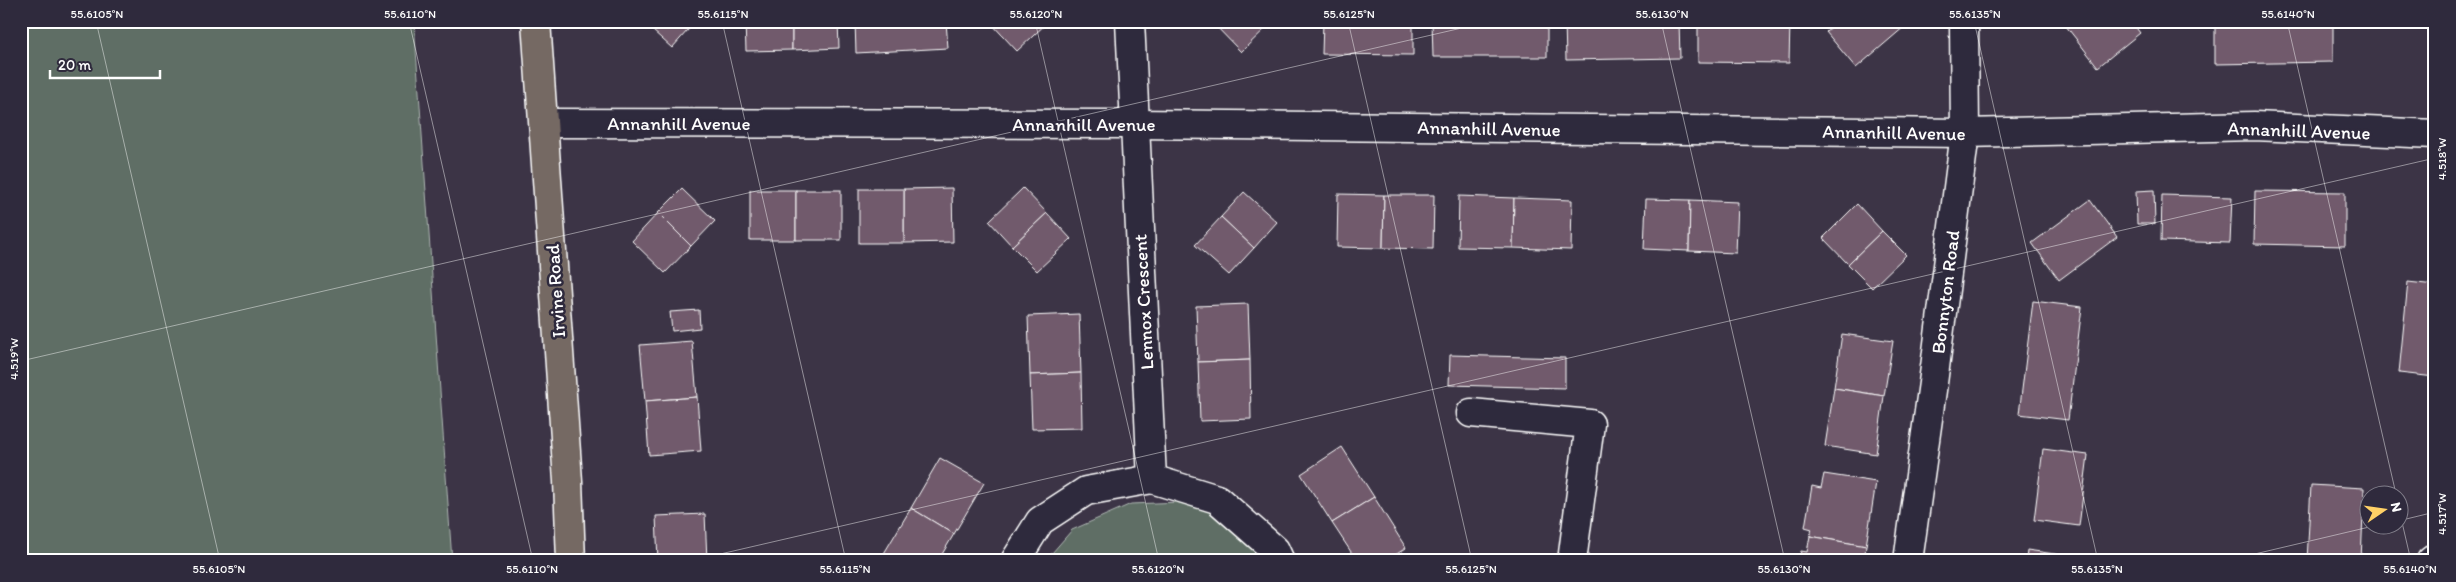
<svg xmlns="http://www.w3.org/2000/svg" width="2456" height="582" viewBox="0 0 2456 582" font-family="Itim,sans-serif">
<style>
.green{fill:#5e6e65;stroke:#aeb6b2}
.building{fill:#715a6c;stroke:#fff}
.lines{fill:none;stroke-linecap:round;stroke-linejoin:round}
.minor-casing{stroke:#fff;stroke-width:31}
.major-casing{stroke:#fff;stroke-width:31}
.minor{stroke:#2f2a3d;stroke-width:28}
.major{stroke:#756964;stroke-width:28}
.ticks{fill:none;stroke:#fff;stroke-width:1;stroke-opacity:0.45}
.labels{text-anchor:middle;stroke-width:5;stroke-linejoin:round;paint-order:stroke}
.street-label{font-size:19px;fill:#fff;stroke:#2f2a3d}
.neatline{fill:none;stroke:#fff;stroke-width:2}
.ticks-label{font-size:12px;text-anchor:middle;fill:#fff}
</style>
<rect width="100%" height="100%" fill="#3c3446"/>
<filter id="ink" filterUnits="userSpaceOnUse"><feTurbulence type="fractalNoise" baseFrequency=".02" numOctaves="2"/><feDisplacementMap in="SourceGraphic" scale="10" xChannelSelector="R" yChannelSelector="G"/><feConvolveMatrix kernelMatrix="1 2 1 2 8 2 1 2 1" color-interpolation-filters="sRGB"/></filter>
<g filter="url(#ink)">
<!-- green -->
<g class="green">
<path d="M21,21H414L452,561H21Z"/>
<path d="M1182,502L1213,512L1258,555L1262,561H1045L1072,530L1131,504Z"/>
</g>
<!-- building -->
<g class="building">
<path d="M642,21H696L672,48Z"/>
<path d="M745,21H792V50L746,51Z"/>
<path d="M792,21H838L839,48L792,50Z"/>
<path d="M855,21H946L948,48L856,53Z"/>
<path d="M989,21H1049L1017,51Z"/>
<path d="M1211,21H1273L1241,52Z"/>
<path d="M1323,21H1413V55L1322,54Z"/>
<path d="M1432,21H1547V57H1433Z"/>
<path d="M1565,21H1679L1680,58L1566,60Z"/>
<path d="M1698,21H1790L1789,63L1698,62Z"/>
<path d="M1838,21H1911L1856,68L1826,32Z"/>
<path d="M2062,21H2131L2140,33L2098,67Z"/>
<path d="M2215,21H2333V62L2215,64Z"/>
<path d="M952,188L953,242L904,243V189Z"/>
<path d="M1023,188L1047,213L1012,246L989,221Z"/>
<path d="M682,189L715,221L691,246L658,213Z"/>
<rect x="859" y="189" width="45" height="54"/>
<rect x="750" y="190" width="46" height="50"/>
<rect x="796" y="190" width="45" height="50"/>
<path d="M2154,190L2155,224H2137L2136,191Z"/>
<path d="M2255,191L2345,192V246L2254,244Z"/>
<path d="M1244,192L1277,222L1254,248L1221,217Z"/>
<path d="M1338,194L1384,195L1383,248L1337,247Z"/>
<path d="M1384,195H1434L1433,249L1383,248Z"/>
<path d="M2162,195L2232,197L2230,243L2161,241Z"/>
<path d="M1459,196L1514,198L1513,248L1458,247Z"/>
<path d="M1514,198L1572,200L1571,250L1513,248Z"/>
<path d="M1646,199L1690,200L1689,251L1644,249Z"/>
<path d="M1690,200L1738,202L1736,253L1689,251Z"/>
<path d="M2090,200L2117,237L2059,280L2032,243Z"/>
<path d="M1857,204L1882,231L1848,264L1823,238Z"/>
<path d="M658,213L691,246L665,273L632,241Z"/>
<path d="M1047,213L1071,239L1037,271L1012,246Z"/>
<path d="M1221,217L1254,248L1229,275L1195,245Z"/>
<path d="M1882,231L1906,255L1872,288L1848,264Z"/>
<path d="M2408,282L2435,285V377L2399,373Z"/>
<path d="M2033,301L2082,307L2068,420L2019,414Z"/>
<path d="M1248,304L1250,360L1198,362L1196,306Z"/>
<path d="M699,310L700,328L672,331L670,312Z"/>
<path d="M1079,314L1081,373L1030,375L1028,316Z"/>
<path d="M1842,334L1893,341L1884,396L1834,388Z"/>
<path d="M692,341L697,397L645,401L640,345Z"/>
<path d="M1450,355L1565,358V388L1449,385Z"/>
<path d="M1250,360L1251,419L1200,421L1198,362Z"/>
<path d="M1081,373L1082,428L1032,429L1030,375Z"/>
<path d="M1834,388L1884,396L1876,454L1825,446Z"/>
<path d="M697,397L701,451L649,455L645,401Z"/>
<path d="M1342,447L1374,497L1332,523L1301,474Z"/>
<path d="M2043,449L2088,455L2079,526L2034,520Z"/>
<path d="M940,458L984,483L954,534L911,508Z"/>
<path d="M1824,474L1876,482L1866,546L1810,536L1812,529L1805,527L1812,486L1821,488Z"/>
<path d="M2311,485L2364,488L2361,561H2307Z"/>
<path d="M1374,497L1406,548L1386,561H1357L1332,523Z"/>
<path d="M911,508L954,534L938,561H892L883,555Z"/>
<path d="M705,514L707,561H658L656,516Z"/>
<path d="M1810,536L1866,546L1864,561H1799L1801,551L1807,552Z"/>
<path d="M2027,550L2076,557V561H2026Z"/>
</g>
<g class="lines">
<defs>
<g id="minor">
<path d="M1130,21L1152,479L1217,499L1275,550L1280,561"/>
<path d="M544,123L1134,124L1965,133L2254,126L2435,134"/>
<path d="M1471,413L1590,424L1572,561"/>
<path d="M1015,561L1040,521L1086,491L1152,479"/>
<path d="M1908,561L1933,383L1965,133L1964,21"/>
<path d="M2431,561L2435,558"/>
</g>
<path id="major" d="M536,21L568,481L571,561"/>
</defs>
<!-- minor casing -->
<use href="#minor" class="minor-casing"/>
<!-- major casing -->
<use href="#major" class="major-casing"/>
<!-- minor -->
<use href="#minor" class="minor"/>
<!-- major -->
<use href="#major" class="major"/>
</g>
</g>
<!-- ticks -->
<path class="ticks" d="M96,21L220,561M409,21L533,561M722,21L846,561M1035,21L1159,561M1348,21L1472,561M1661,21L1785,561M1974,21L2098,561M2287,21L2396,494M21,361L1492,21M2398,505L2411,561M2398,521L2435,512M690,561L2435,158M2225,561L2382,524"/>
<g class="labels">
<!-- street labels -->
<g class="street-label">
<text x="679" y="130">Annanhill Avenue</text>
<text x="1084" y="131">Annanhill Avenue</text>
<text transform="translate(1489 128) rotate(1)" y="7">Annanhill Avenue</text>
<text transform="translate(2299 130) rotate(2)" y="7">Annanhill Avenue</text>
<text transform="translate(1894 132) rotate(1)" y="7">Annanhill Avenue</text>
<text transform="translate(555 291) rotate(-94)" y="7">Irvine Road</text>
<text transform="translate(1945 292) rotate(-83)" y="7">Bonnyton Road</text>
<text transform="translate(1143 302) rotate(-93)" y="7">Lennox Crescent</text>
</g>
</g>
<!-- margin -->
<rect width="2456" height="582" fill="none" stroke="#2f2a3d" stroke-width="55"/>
<!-- north arrow -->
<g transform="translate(2384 510) rotate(77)"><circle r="24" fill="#2f2a3d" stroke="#827f8b"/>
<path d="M0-4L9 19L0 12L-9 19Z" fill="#ffd166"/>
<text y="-8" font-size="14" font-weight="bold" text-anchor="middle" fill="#ffffff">N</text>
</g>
<!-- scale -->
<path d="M50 70v8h110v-8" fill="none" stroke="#ffffff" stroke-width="2.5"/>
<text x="58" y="70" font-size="15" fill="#ffffff" stroke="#2f2a3d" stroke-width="4" paint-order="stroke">20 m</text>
<rect x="28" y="28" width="2400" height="526" class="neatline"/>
<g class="ticks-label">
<text x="97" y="18">55.6105°N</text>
<text x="410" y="18">55.6110°N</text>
<text x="723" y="18">55.6115°N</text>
<text x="1036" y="18">55.6120°N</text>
<text x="1349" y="18">55.6125°N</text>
<text x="1662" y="18">55.6130°N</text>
<text x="1975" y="18">55.6135°N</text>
<text x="2288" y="18">55.6140°N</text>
<text transform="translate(2442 159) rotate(-90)" y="4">4.518°W</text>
<text transform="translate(14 359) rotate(-90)" y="4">4.519°W</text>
<text transform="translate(2442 514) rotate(-90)" y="4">4.517°W</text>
<text x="219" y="573">55.6105°N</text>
<text x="532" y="573">55.6110°N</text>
<text x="845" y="573">55.6115°N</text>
<text x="1158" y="573">55.6120°N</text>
<text x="1471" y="573">55.6125°N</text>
<text x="1784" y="573">55.6130°N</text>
<text x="2097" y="573">55.6135°N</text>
<text x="2410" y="573">55.6140°N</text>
</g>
</svg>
